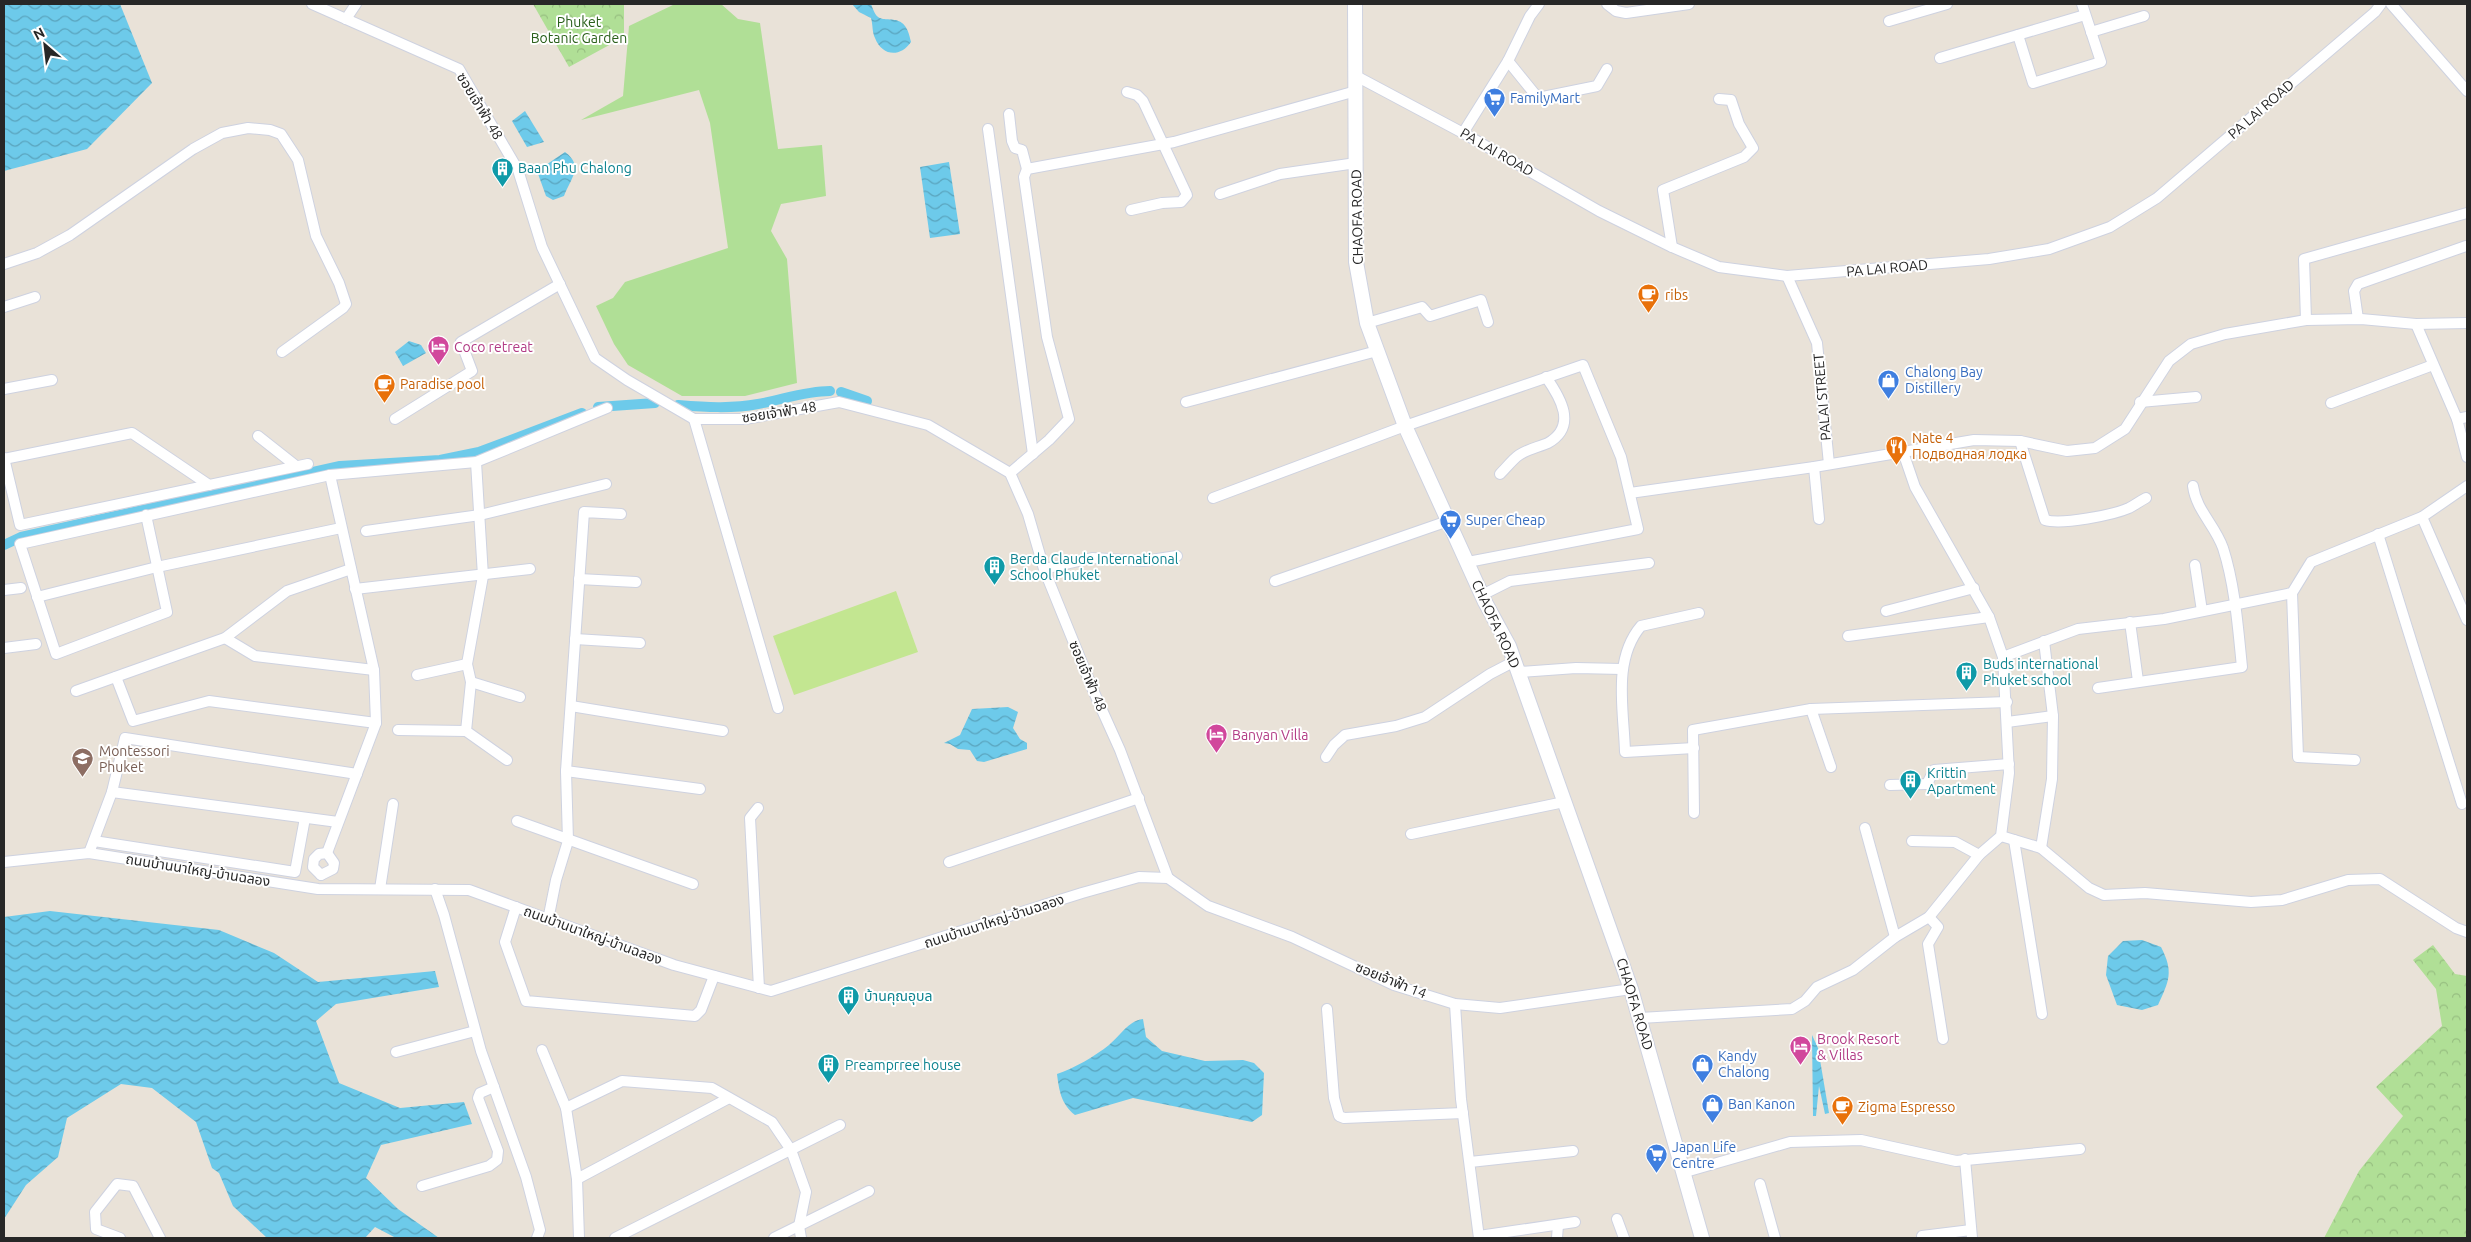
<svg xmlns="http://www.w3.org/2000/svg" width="2471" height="1242" viewBox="0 0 2471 1242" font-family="Ubuntu,'Noto Sans Thai',sans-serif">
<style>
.grass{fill:#b0df96}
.forest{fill:url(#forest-crowns)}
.pitch{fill:#c3e691}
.water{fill:url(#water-waves)}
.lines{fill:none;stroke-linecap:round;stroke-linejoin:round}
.canal{stroke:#6dcaea;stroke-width:10}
.street-casing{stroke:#ced2e0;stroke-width:12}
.secondary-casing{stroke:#ced2e0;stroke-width:16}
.street{stroke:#fff;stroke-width:10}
.secondary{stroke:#fff;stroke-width:14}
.labels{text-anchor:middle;stroke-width:4;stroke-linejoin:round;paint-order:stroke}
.park-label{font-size:14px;fill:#2a601b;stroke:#fff}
.shop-label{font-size:14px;fill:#366cbe;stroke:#fff;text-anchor:start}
.street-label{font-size:14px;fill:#272727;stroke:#fff}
.culture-label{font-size:14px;fill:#0d838f;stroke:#fff;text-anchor:start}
.food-label{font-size:14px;fill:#c56008;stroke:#fff;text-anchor:start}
.hotel-label{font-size:14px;fill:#b23c85;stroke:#fff;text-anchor:start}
.education-label{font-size:14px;fill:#785e54;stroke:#fff;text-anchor:start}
</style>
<defs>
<pattern id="forest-crowns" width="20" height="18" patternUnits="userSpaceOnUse" patternTransform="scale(1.25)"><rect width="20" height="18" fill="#b0df96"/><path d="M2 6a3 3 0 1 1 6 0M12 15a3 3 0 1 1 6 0" fill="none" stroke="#97bf81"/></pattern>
<pattern id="water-waves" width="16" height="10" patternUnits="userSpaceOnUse" patternTransform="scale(1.25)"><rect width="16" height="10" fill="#6dcaea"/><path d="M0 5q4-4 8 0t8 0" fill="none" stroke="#5aa4be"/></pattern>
</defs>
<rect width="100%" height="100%" fill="#e9e2d8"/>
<!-- grass -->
<path class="grass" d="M675,4H721L738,19L760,23L778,149L822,145L826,196L781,204L771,231L787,259L797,383L745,396H682L628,365L614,344L596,306L613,298L625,282L728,248L710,123L699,90L581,120L623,96L629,26Z"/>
<!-- forest -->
<g class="forest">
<path d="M533,4H624V37L569,67Z"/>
<path d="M2433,945L2455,974L2467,976V1237L2324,1238L2359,1171L2403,1116L2376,1087L2442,1026L2436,989L2413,960Z"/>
</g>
<!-- pitch -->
<path class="pitch" d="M896,591L918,652L794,695L773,636Z"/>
<!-- water -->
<g class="water">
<path d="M4,4H120L152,83L87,149L4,171Z"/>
<path d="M852,4H871C872,7 874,12 876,15C885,26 905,8 911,42C900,58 882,56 875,38C872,32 873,25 871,18L859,12Z"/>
<path d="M525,111L544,142L527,147L512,121Z"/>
<path d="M565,152C584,166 571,178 564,196L553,200L546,196L537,171Z"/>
<path d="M949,162L960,234L930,238L920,167Z"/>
<path d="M409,341L421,345L426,353L403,366L395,352Z"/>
<path d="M1008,707L1018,712L1013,728L1020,739L1027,743V749L984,762L977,761L970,750L958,749L950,744L944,743L960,735L972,709Z"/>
<path d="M50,911L219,930L274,953L318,982L435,971L439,987L336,1004L316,1021L339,1083L400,1108L464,1102L472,1124L381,1145L366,1178L398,1209L439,1238H396L375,1227L365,1238H267L233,1206L219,1173L212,1168L196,1122L152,1088L121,1084L67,1118L58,1157L26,1185L4,1219V917Z"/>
<path d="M2142,940L2161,947C2174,972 2169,981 2158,1005L2142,1010L2117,1005L2106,975L2108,956L2123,941Z"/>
<path d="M1143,1019L1146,1037L1162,1051L1205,1061L1243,1060L1254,1063L1264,1073L1262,1115L1252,1122L1133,1098L1075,1115C1061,1104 1059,1090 1057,1074C1075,1068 1095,1056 1109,1045C1121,1035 1128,1021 1143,1019Z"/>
<path d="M1812,1035L1818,1048L1829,1113L1825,1114L1819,1086L1816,1116H1813Z"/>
</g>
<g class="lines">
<!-- canal -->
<g class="canal">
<path d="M841,392L867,401"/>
<path d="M678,405C704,407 732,409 758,404C782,400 805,391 830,391"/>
<path d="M598,407L655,403"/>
<path d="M4,545L21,537L340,466L440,460L479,452L582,413"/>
</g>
<defs>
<g id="street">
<path d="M312,4L459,69L518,170L542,247L595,358L627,380L694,419H745L839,402L928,425L1010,473L1028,514L1044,569L1093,690L1120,750L1168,878"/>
<path d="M1607,4L1616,11L1626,13L1689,4"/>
<path d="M2391,4L2467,91"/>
<path d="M346,19L356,4"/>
<path d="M1889,21L1947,4"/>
<path d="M2091,32L2144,16"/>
<path d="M2018,35L2033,83L2101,62L2082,4"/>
<path d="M1940,58L2085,15"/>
<path d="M1508,61L1538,98L1597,86L1607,69"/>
<path d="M1356,76L1463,133L1599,211L1672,247L1719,267L1787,276L1989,259L2049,249L2110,227L2157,198L2375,12L2381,4"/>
<path d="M1127,92L1137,95L1143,101L1187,195L1181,202L1162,203L1131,210"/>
<path d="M1009,114L1012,141L1015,148L1022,150L1027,169"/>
<path d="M988,129L1033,454"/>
<path d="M1463,133L1508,61L1530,16L1539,4"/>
<path d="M1220,194L1280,174L1356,163"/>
<path d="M1672,247L1663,190L1744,157L1753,148L1739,124L1731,100L1719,99"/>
<path d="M4,264L37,253L70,235L193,149L222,133L248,128L270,130L281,134L298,160L316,236L339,283L346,304L343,308L282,352"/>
<path d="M1787,276L1817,343L1829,464"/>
<path d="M4,307L35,297"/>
<path d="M2358,319L2354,291L2358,284L2466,246"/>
<path d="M2306,320L2304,259L2467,213"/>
<path d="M1367,323L1422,307L1430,316L1481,300L1488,322"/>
<path d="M2416,324L2457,419L2467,457"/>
<path d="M4,389L52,380"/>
<path d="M1186,402L1377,351"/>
<path d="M2140,402L2196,397"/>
<path d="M2331,403L2433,365"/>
<path d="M395,419L472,371L461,342L560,284"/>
<path d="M694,419L778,708"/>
<path d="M2457,419L2467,417"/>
<path d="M258,436L296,466"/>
<path d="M2020,441L2045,520C2062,525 2113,515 2129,508C2135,505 2140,501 2146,498"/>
<path d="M4,458L20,525L308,464"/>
<path d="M4,459L132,433L209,485"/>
<path d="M476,462L483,576L467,664L471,682L466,731L507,760"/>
<path d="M1814,467L1819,519"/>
<path d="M1010,473L1049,440L1069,419L1047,337L1024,177L1027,169L1174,142L1356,91"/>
<path d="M1500,474C1506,468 1513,459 1519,455C1528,449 1539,447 1548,443C1578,426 1560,397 1546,377"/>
<path d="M1630,493L1814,467L1974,440L2020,441L2067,451L2095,448L2125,429L2169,361L2191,344L2225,334L2306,320L2361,319L2416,324L2467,323"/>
<path d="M1213,498L1405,426L1583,365L1621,457L1638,529L1468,562"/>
<path d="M146,515L167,612L56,654L20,544L330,475L476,462L607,408"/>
<path d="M2422,517L2467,620"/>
<path d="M366,531L480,515L606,484"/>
<path d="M2378,534L2462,804"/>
<path d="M2195,565L2202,611"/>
<path d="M1044,569L1092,558L1144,561L1177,556"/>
<path d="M579,579L636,582"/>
<path d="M1275,581L1448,521"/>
<path d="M355,589L530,569"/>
<path d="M4,590L21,588"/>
<path d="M2292,593L2298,757L2355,760"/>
<path d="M1482,595L1510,581L1649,563"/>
<path d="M37,597L157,567L341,528"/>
<path d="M1886,611L1974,588"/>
<path d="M2130,622L2138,681"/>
<path d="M1848,636L1989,617"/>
<path d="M225,638L255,656L374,670"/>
<path d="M575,639L640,643"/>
<path d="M4,648L36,644"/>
<path d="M2003,657L2078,629L2164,619L2292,593L2311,562L2422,517L2467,486"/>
<path d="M1519,672L1576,668L1622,669"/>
<path d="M417,675L467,664"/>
<path d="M116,677L133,721L209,701L376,723"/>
<path d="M471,682L520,697"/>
<path d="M2098,688L2242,667C2238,628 2235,585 2223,548C2215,525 2196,510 2193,486"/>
<path d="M76,691L225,638L287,591L351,569"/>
<path d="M571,706L723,731"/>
<path d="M1811,709L1831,767"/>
<path d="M2007,722L2053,716"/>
<path d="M398,730L466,731"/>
<path d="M1694,748L1625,752C1624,711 1612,660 1641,626L1699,613"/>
<path d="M1326,757L1334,745L1345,735L1396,726L1425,717L1490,674L1515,661"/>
<path d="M566,771L700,789"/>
<path d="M1890,785L1927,784L1934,770L2009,764"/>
<path d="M112,792L338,822"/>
<path d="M758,808L750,818L759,988"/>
<path d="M1694,813L1693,730L1811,709L2007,702"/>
<path d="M517,821L693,884"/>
<path d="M1865,828L1895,937"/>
<path d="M1411,834L1564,802"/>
<path d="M2001,836L2041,848L2089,888L2104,895L2145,893L2251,902L2282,900L2348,880L2380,879L2456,928L2467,932"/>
<path d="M2014,840L2042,1014"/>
<path d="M94,841L295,872L305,818"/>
<path d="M1912,841L1955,842L1979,855"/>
<path d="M2041,848L2052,779L2053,716L2044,641"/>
<path d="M89,853L112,792L125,738L357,774"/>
<path d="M327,853L376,723L374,670L330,475"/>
<path d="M4,862L89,853L318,889L469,890L674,965L771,991L1082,893L1139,877L1168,878"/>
<path d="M949,862L1139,798"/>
<path d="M321,875L313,867L314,859L319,854L327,853"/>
<path d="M321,875L333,869L334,863L327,853"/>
<path d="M1168,878L1208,906L1292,937L1394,985L1455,1004L1500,1008L1631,989"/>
<path d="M380,889L393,804"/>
<path d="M435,889L444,915L481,1051L526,1177L540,1230L537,1238"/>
<path d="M516,907L505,942L526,1001L695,1016L701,1010L714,976"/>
<path d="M1929,917L1938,927L1928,944L1943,1039"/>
<path d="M548,920L556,880L568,841L566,771L584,512L621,514"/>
<path d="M1455,1004L1461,1099L1479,1238"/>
<path d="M1327,1009L1334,1098L1339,1116L1344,1118L1463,1113"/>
<path d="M1640,1018L1792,1009L1805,1001L1817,987L1853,970L1895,937L1929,917L1979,855L2001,836L2009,773L2003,657L1989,617L1915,487L1903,452"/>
<path d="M542,1050L566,1108"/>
<path d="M396,1052L475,1031"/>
<path d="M1965,1159L1972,1238"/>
<path d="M1470,1162L1573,1151"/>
<path d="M1682,1173L1790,1142L1861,1140L1956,1161L2080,1149"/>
<path d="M577,1179L729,1098"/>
<path d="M1760,1184L1775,1238"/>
<path d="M422,1186L489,1166L497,1160L498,1151L478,1098L480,1093L494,1087"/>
<path d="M1617,1219L1624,1238"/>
<path d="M1479,1236L1575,1222"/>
<path d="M1922,1236L1971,1230"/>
<path d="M120,1238L96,1229L95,1212L117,1184L133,1186L160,1238"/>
<path d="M579,1238L577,1179L566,1108L622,1081L712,1088L772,1122L791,1150L806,1192L799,1226L801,1238"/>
<path d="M615,1238L840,1125"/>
<path d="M774,1238L869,1191"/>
<path d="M1557,1238L1558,1225"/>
</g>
<path id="secondary" d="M1355,4L1356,262L1367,323L1405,426L1485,602L1509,646L1631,989L1702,1238"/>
</defs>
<!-- street casing -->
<use href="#street" class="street-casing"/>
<!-- secondary casing -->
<use href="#secondary" class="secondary-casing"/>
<!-- street -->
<use href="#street" class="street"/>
<!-- secondary -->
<use href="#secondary" class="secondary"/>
</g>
<!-- icons -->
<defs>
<symbol id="supermarket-pin" viewBox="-11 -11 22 30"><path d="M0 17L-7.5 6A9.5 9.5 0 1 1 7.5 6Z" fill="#3f7fe0" stroke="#fff"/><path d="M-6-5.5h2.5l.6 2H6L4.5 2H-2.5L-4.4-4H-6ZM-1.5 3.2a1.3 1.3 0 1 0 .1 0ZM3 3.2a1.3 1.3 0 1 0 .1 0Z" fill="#fff"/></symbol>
<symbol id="building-pin" viewBox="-11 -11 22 30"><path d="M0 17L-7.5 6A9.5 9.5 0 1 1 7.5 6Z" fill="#0f9aa8" stroke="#fff"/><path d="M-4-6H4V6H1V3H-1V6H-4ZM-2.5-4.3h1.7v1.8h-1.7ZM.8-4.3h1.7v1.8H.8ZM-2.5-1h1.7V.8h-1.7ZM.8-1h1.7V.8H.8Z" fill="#fff"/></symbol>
<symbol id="cafe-pin" viewBox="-11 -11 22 30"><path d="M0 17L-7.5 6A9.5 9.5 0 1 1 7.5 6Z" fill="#e8710a" stroke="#fff"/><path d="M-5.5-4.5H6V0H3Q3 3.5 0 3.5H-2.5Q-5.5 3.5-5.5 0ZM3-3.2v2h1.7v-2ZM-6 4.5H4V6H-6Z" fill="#fff"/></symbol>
<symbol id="hotel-pin" viewBox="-11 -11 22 30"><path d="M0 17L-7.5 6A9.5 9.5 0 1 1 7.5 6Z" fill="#d1479c" stroke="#fff"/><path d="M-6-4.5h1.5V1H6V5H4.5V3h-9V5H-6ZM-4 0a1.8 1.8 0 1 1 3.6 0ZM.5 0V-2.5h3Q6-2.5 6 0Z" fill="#fff"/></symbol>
<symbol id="shop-pin" viewBox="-11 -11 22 30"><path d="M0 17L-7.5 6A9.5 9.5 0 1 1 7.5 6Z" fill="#3f7fe0" stroke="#fff"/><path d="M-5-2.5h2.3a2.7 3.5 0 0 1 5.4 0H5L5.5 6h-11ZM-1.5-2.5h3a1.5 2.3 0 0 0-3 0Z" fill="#fff"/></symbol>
<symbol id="restaurant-pin" viewBox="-11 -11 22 30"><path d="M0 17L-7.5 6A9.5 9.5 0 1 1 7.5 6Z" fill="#e8710a" stroke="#fff"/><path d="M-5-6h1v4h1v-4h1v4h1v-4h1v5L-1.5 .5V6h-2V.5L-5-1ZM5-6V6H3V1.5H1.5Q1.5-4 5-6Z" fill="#fff"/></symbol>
<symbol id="school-pin" viewBox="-11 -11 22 30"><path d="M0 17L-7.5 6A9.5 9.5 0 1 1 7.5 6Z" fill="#8d6e63" stroke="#fff"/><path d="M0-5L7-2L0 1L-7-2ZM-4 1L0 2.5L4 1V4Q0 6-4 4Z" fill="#fff"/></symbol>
</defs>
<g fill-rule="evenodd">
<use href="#supermarket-pin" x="1482" y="86" width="25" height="34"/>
<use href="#building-pin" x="490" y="156" width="25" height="34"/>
<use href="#cafe-pin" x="1636" y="282" width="25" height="34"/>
<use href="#hotel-pin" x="426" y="334" width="25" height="34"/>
<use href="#shop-pin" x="1876" y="368" width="25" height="34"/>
<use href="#cafe-pin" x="372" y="372" width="25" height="34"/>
<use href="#restaurant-pin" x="1884" y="434" width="25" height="34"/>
<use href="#supermarket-pin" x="1438" y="508" width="25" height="34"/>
<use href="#building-pin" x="982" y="554" width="25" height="34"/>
<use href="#building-pin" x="1954" y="660" width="25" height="34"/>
<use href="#hotel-pin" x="1204" y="722" width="25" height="34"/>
<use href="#school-pin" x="70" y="746" width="25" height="34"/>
<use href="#building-pin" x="1898" y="768" width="25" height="34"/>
<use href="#building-pin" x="836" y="984" width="25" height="34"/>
<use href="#hotel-pin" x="1788" y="1034" width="25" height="34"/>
<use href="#shop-pin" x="1690" y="1052" width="25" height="34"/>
<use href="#building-pin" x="816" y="1052" width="25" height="34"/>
<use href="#shop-pin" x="1700" y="1092" width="25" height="34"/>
<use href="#cafe-pin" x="1830" y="1094" width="25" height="34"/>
<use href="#supermarket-pin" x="1644" y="1142" width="25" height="34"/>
</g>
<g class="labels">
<!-- park labels -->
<g class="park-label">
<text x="579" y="27">Phuket<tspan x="579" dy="16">Botanic Garden</tspan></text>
</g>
<!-- shop labels -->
<g class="shop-label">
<text x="1510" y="103">FamilyMart</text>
<text x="1905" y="377">Chalong Bay<tspan x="1905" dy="16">Distillery</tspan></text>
<text x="1466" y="525">Super Cheap</text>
<text x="1718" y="1061">Kandy<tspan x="1718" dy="16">Chalong</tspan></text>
<text x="1728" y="1109">Ban Kanon</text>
<text x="1672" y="1152">Japan Life<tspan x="1672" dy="16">Centre</tspan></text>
</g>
<!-- street labels -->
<g class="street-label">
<text transform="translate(480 106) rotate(59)" y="5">ซอยเจ้าฟ้า 48</text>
<text transform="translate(2261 109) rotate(-41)" y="5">PA LAI ROAD</text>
<text transform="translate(1497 152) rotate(30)" y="5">PA LAI ROAD</text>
<text transform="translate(1357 217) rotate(-91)" y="5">CHAOFA ROAD</text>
<text transform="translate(1887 268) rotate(-5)" y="5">PA LAI ROAD</text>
<text transform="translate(1822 397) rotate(-95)" y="5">PALAI STREET</text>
<text transform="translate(779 412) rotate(-9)" y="5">ซอยเจ้าฟ้า 48</text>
<text transform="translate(1496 624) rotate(65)" y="5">CHAOFA ROAD</text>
<text transform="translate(1088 676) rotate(67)" y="5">ซอยเจ้าฟ้า 48</text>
<text transform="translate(198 870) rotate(9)" y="5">ถนนบ้านนาใหญ่-บ้านฉลอง</text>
<text transform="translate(994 921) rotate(-18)" y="5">ถนนบ้านนาใหญ่-บ้านฉลอง</text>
<text transform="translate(593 935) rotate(20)" y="5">ถนนบ้านนาใหญ่-บ้านฉลอง</text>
<text transform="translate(1391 980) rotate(22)" y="5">ซอยเจ้าฟ้า 14</text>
<text transform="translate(1635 1004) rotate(73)" y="5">CHAOFA ROAD</text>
</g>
<!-- culture labels -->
<g class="culture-label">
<text x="518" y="173">Baan Phu Chalong</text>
<text x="1010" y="564">Berda Claude International<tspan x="1010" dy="16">School Phuket</tspan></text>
<text x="1983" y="669">Buds international<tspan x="1983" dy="16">Phuket school</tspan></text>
<text x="1927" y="778">Krittin<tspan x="1927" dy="16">Apartment</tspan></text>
<text x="864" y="1001">บ้านคุณอุบล</text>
<text x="845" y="1070">Preamprree house</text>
</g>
<!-- food labels -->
<g class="food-label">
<text x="1665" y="300">ribs</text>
<text x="400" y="389">Paradise pool</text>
<text x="1912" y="443">Nate 4<tspan x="1912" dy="16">Подводная лодка</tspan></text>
<text x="1858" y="1112">Zigma Espresso</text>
</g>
<!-- hotel labels -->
<g class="hotel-label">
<text x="454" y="352">Coco retreat</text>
<text x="1232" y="740">Banyan Villa</text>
<text x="1817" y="1044">Brook Resort<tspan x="1817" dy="16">&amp; Villas</tspan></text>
</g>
<!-- education labels -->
<g class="education-label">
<text x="99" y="756">Montessori<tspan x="99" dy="16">Phuket</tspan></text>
</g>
</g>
<!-- border -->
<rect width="2471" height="1242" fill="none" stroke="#272727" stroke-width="10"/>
<!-- north arrow -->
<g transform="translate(45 45) rotate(332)" stroke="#ffffff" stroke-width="4" paint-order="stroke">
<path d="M0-4L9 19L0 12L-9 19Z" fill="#272727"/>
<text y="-8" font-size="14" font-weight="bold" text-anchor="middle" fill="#272727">N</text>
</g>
</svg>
